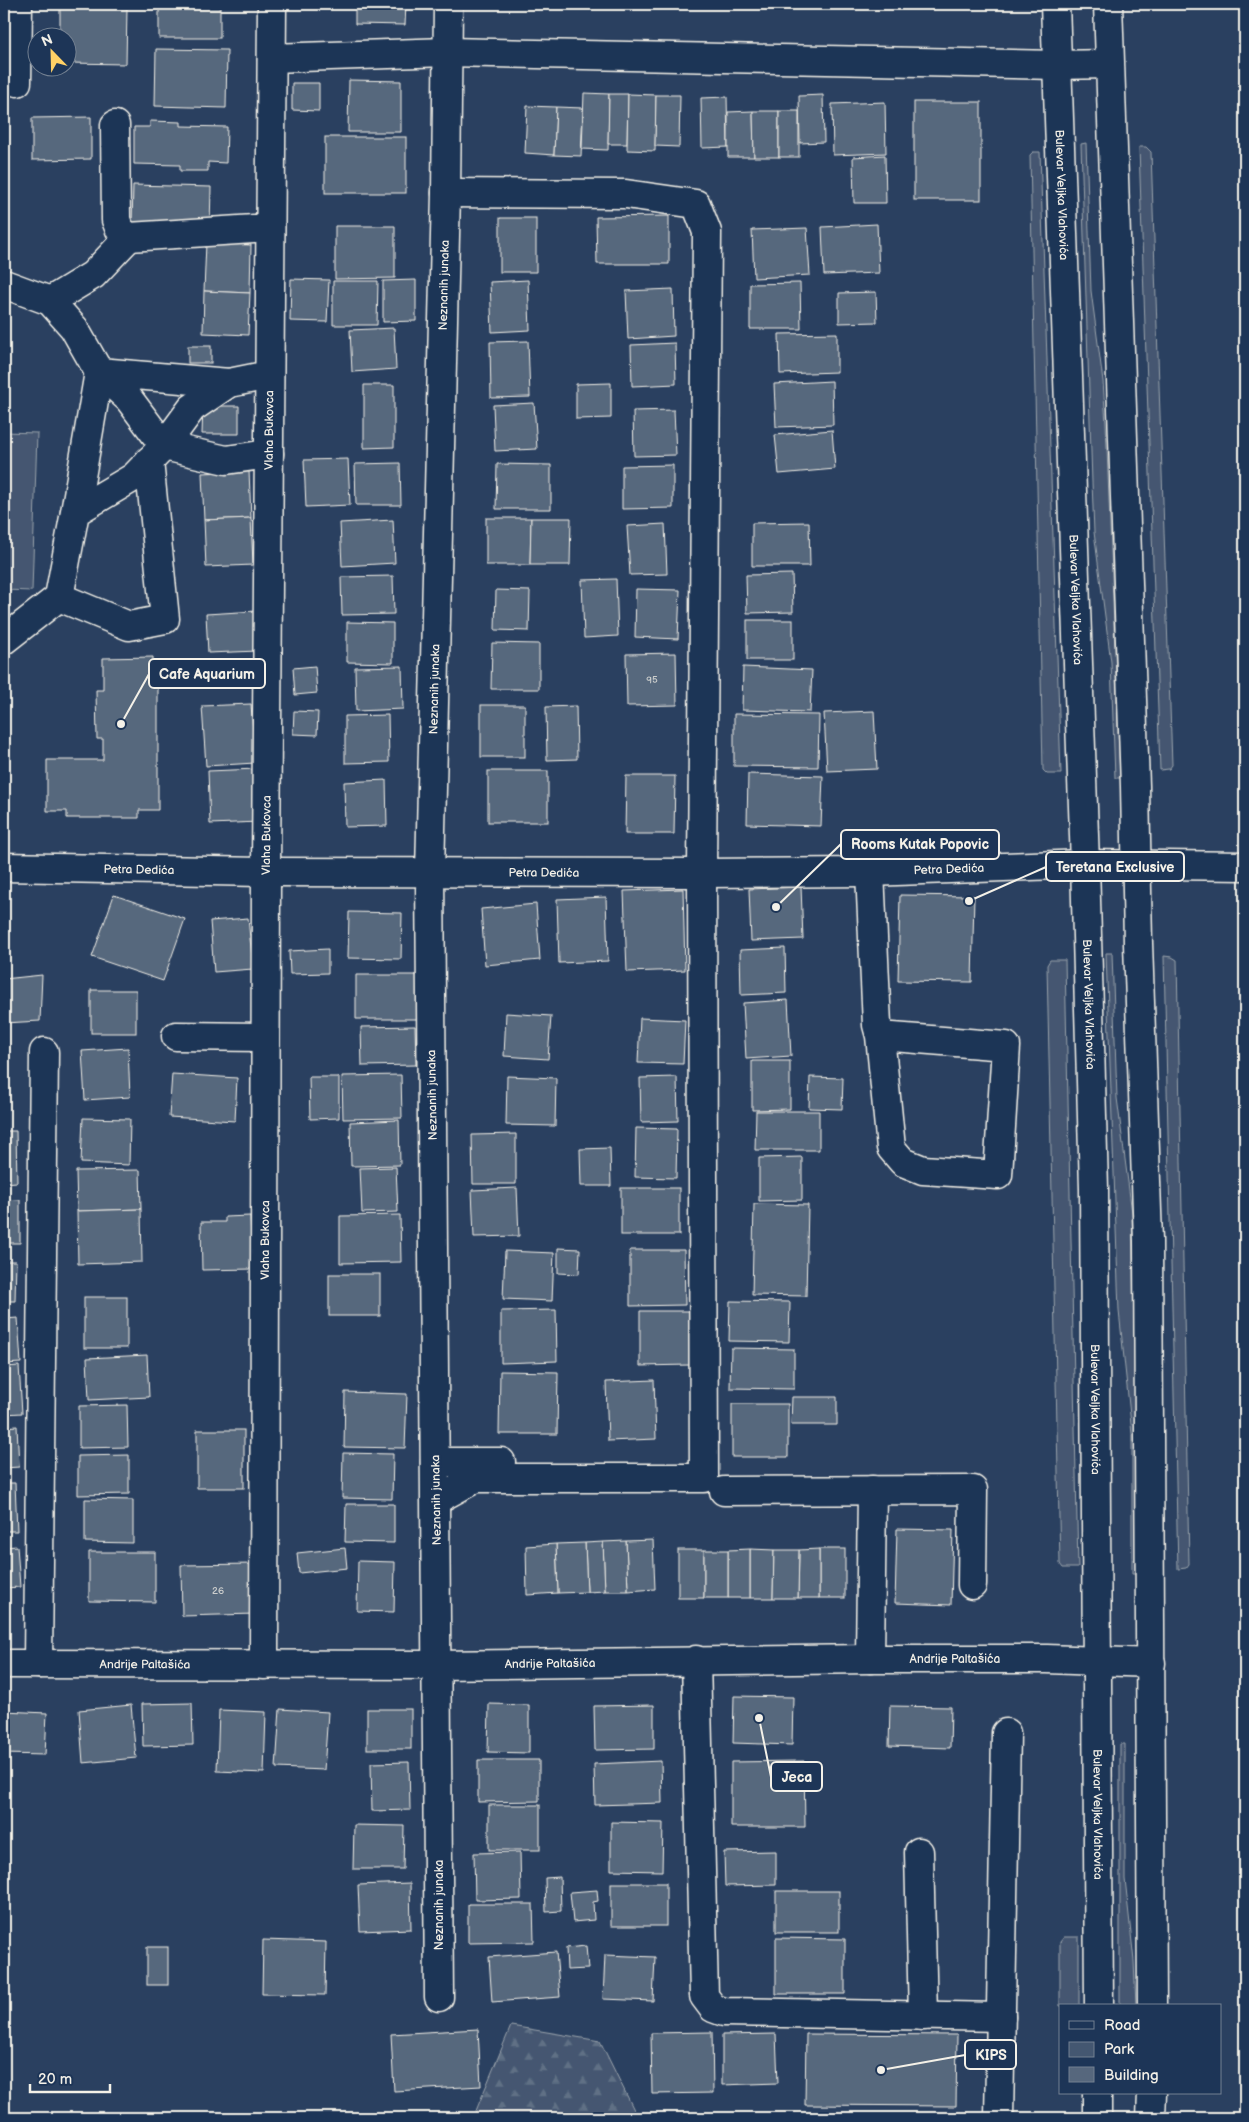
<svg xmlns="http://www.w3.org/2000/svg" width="1249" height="2122" viewBox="0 0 1249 2122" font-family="'Balsamiq Sans',sans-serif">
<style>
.green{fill:#445771;stroke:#9ca4ac}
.forest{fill:url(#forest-firs);stroke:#9ca4ac}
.building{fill:#56677d;stroke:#f4f1e8}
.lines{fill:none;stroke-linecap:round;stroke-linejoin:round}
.minor-casing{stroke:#f4f1e8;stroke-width:31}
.major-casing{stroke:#f4f1e8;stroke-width:31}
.minor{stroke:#1d3557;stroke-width:28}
.major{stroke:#1d3557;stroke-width:28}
.labels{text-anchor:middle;stroke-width:4;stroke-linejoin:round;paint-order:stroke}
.number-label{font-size:10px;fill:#cccecd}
.street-label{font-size:12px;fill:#f4f1e8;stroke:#1d3557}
.leader{fill:none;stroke:#f4f1e8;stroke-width:2}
.callout-dot{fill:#f4f1e8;stroke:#1d3557;stroke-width:2}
.callout{fill:#1d3557;stroke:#f4f1e8;stroke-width:2}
.callout-label{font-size:14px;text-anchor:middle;font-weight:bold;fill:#f4f1e8}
</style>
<defs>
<pattern id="forest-firs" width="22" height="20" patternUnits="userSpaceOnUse" patternTransform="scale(1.25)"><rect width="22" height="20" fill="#445771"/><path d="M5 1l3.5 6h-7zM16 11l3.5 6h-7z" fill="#607085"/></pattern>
</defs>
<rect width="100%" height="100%" fill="#2a4060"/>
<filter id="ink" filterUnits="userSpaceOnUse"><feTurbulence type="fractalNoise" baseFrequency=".02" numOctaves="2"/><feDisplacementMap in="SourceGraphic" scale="10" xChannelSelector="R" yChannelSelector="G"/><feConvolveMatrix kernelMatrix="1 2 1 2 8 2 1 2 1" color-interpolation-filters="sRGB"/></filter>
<g filter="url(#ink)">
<!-- green -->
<g class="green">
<path d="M1086,143L1091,291L1103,381L1106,424L1120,778H1115L1111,662L1094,532L1092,482L1081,144Z"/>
<path d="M1139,147H1146L1151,152L1172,765L1169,769L1160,770Z"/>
<path d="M1033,152H1040L1061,774H1047L1043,770L1030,155Z"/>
<path d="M4,432L37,433L32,591L4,590Z"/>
<path d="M1106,953H1112L1117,1098L1132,1213L1138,1574H1132V1434L1119,1311Z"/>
<path d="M1164,956L1172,957L1177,960L1189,1564L1186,1568L1178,1569Z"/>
<path d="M1050,960H1065L1078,1568H1063L1060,1564L1047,965Z"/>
<path d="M1120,1744H1125V1879L1134,1961L1136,2006H1120Z"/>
<path d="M1064,1937H1079V2006H1060V1942Z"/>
</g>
<!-- forest -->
<path class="forest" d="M511,2026L600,2041L638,2118H473Z"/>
<!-- building -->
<g class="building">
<rect x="159" y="4" width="61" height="34"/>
<path d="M355,4H406L405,25L355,24Z"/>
<path d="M60,6L127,8L126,64L68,63V38H60Z"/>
<path d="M156,49L227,50L226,108L155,106Z"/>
<path d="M349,80L401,81V132H348Z"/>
<path d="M292,83H319V111L292,110Z"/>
<path d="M584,93L609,94L608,150L582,149Z"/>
<path d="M609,94H628L627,144H608Z"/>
<path d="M628,94L656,95L655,151L627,150Z"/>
<path d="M656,95H680L679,147L655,146Z"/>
<path d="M823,95L824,142L800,143L799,96Z"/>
<path d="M727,97L728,147L702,148L701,98Z"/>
<path d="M885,102L886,153L833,155L832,104Z"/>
<rect x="914" y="102" width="67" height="98"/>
<path d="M527,106L556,107L554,155L525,153Z"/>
<path d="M556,107L583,108L581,156L554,155Z"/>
<path d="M753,111L754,157H728V112Z"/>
<path d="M753,111H779V157H754Z"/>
<rect x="779" y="111" width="20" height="46"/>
<path d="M91,117V159L32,160V118Z"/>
<path d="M4,120H8L9,177H4Z"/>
<path d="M150,121L181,122V126L227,127L226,163L208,162V171H180V165L134,164V127H150Z"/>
<rect x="325" y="137" width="81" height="56"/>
<path d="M885,155L886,203H854L853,157Z"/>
<path d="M133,185L211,187L210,227L132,225Z"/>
<path d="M669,216V264H597L596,217Z"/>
<rect x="500" y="218" width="36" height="54"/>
<path d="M877,224L879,273L824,275L822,227Z"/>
<path d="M335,226H395V278L335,279Z"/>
<path d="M807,228L810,275L754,278L752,230Z"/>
<path d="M206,243L251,245L250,293L204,291Z"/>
<path d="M291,279L329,280L327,322L290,321Z"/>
<path d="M416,280V321L383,322V281Z"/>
<path d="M528,280L530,330L492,332L490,282Z"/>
<path d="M333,281H378L377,325H333Z"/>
<path d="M800,283L801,329H750V284Z"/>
<path d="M673,289L674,336L628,339L626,291Z"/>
<path d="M204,291L250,293L248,335L203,333Z"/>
<path d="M876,292L877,322L839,323V293Z"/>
<path d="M394,328L396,369L352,372L350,330Z"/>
<path d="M837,333V372L780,374L779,334Z"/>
<path d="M528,341L530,397L491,398L490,342Z"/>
<path d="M675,343L676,384L632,386L631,345Z"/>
<rect x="188" y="346" width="23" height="17"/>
<path d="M832,381L833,425L776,427L774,384Z"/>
<path d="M611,383V418L576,419V384Z"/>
<path d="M364,385H394V447L364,448Z"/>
<path d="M534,403L537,449L495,451L493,405Z"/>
<path d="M203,406H239V434H202Z"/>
<path d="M674,410L676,455L634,456L633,411Z"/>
<path d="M832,430L835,469L779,474L775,435Z"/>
<path d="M348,459L350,505L306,507L304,460Z"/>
<path d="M400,463L401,505H356L355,464Z"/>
<path d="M497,464L551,465V509H496Z"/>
<path d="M673,465V508L622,509V466Z"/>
<path d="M249,471L251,518L204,520L202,473Z"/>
<path d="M251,518L253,565L206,567L204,520Z"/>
<path d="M486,518H531L530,565H486Z"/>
<path d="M531,518H571L570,565H530Z"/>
<path d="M393,520L395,563L342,566L340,523Z"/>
<path d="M809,522L810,566H752V523Z"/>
<path d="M665,524L667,574L630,575L627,526Z"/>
<path d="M792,574L793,612L747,613L746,575Z"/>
<path d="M393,576L394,614L342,615L341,577Z"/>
<path d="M616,579L618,636L584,638L582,580Z"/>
<path d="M636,589L680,590L678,639L635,637Z"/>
<path d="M496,590L530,591L529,631L495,630Z"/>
<path d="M256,611L258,651L208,653L206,614Z"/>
<rect x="747" y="620" width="46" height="40"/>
<path d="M347,622L393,623V663L347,662Z"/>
<path d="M492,643L539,644V689H491Z"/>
<path d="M676,653L677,705L627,706L626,654Z"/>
<path d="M153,657V670H158V810H139V818H67V811H47V760H103V739H97L96,690H103V658Z"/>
<path d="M315,666L317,693L295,695L293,668Z"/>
<path d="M402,666L403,709L356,711L355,667Z"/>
<path d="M743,667L812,670L810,712L742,710Z"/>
<path d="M251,704L255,763L206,766L202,706Z"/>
<rect x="481" y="705" width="44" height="52"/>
<path d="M576,706L577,759L547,760L546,707Z"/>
<path d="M294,711L318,712L317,735L293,734Z"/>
<path d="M874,711L877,769L827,771L824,713Z"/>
<path d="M734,714L819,715L818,767L734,766Z"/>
<path d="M388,715L389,762L345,763V716Z"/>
<path d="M257,769L259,822L210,824L208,771Z"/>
<rect x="488" y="771" width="60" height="51"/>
<path d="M748,774L823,776L821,826L747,824Z"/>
<path d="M626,776H675L674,834H625Z"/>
<path d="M386,780L387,826L345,827L344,782Z"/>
<path d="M801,887L803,939L751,941L749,889Z"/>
<path d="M683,889L685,970L627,972L624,891Z"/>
<path d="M114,895L185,919L163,981L92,957Z"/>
<path d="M900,895L974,896L972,982L898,981Z"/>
<path d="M606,897L608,961L559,963L557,899Z"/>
<path d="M536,904L540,960L485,965L481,909Z"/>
<path d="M349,912L402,913L401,959L348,958Z"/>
<path d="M248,918L253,969L214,972L210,921Z"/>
<path d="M785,948L786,993L741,995L740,950Z"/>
<path d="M328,949V973L290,974L289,951Z"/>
<path d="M42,975L40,1021L4,1023V979Z"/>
<path d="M356,975H418L417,1019H356Z"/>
<rect x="91" y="990" width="45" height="43"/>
<path d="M788,1000L791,1056L746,1059L743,1003Z"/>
<path d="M506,1013L551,1016L548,1059L504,1056Z"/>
<path d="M640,1018L685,1020L683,1064L638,1063Z"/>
<path d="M415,1026L416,1065L362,1066L361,1027Z"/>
<path d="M128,1048L130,1097L85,1100L82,1051Z"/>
<path d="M752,1061H790V1109L752,1110Z"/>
<path d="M172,1074L237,1078L235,1121L169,1117Z"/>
<path d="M401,1075L402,1118L343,1119L342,1076Z"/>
<path d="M507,1076L556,1078L555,1126L506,1125Z"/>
<path d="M309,1077H339V1118L310,1119Z"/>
<path d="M677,1077L678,1121L641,1122L640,1078Z"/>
<path d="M810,1077L843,1078L842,1109L809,1108Z"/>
<path d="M756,1111H819V1150H755Z"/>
<path d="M83,1118L130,1119L129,1165L81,1163Z"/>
<path d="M399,1120L400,1165L351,1166L350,1122Z"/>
<path d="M636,1128L677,1129L676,1178L635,1177Z"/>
<path d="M4,1131H16L17,1182L4,1183Z"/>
<path d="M516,1134V1184H473L472,1135Z"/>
<path d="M610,1148L611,1186H581L580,1149Z"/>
<path d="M802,1157V1200L759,1201V1158Z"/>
<path d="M396,1167L398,1212L362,1213L360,1168Z"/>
<path d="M140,1170L141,1209L77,1211L76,1171Z"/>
<path d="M517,1188L519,1236L474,1237L472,1190Z"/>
<rect x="621" y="1188" width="58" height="47"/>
<path d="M4,1199L20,1200V1243H4Z"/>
<path d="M754,1204L808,1205L806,1296L752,1295Z"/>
<path d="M141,1209L142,1262L78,1264L77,1211Z"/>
<path d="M400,1215L401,1262L340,1263V1216Z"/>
<path d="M250,1216L252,1269L202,1270L201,1222H225V1217Z"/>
<path d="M558,1248L580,1249L579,1274L558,1273Z"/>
<path d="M630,1250H684L685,1305L630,1306Z"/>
<path d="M505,1251L554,1253L552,1301L503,1299Z"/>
<path d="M4,1261H16L15,1301H4Z"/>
<rect x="329" y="1274" width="51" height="42"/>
<rect x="84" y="1297" width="43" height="51"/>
<path d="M730,1301L790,1302L789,1342L729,1341Z"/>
<path d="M556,1310L557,1361L501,1363V1311Z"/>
<path d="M640,1311H689V1365L640,1366Z"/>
<path d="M18,1318L21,1363L4,1364V1319Z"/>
<path d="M731,1348L794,1349V1389L730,1388Z"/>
<path d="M147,1355L149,1397L89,1400L87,1358Z"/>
<path d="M19,1366L22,1413L4,1414V1367Z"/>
<path d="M500,1371L558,1372L557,1434H499Z"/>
<path d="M654,1380L656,1439L608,1441L606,1382Z"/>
<path d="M345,1392L407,1394L405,1448L344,1447Z"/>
<path d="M792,1397H837V1425H791Z"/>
<rect x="732" y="1404" width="56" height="53"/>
<path d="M127,1405L128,1447L79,1448V1406Z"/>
<path d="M17,1426L19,1467L4,1468V1427Z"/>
<rect x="197" y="1430" width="47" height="58"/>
<path d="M343,1453L393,1454L392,1499L342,1498Z"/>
<path d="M129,1455V1494L78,1495V1456Z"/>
<path d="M4,1483H15L17,1531H4Z"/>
<path d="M85,1499L133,1500V1543L85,1542Z"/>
<path d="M346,1504H394V1543L345,1542Z"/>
<path d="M897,1529L953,1530L951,1605L895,1603Z"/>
<path d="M653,1540L655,1589L628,1591L626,1541Z"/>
<path d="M626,1541L628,1591H605L603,1542Z"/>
<path d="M603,1542L605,1591L587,1592L585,1543Z"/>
<path d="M585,1543L587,1592L558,1593L556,1544Z"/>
<path d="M556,1544L558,1593L527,1595L526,1546Z"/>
<path d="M17,1546L20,1587L4,1588V1547Z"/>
<path d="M345,1548L347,1568L299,1573L297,1553Z"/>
<path d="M750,1549L774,1550L773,1598H750Z"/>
<path d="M750,1549V1598H728V1550Z"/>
<rect x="819" y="1549" width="26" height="49"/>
<path d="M819,1549V1598H798L799,1550Z"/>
<rect x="678" y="1550" width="26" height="48"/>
<rect x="704" y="1550" width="24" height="48"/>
<path d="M774,1550H799L798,1598H773Z"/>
<path d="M89,1552H155V1602L89,1601Z"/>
<path d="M358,1561L395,1562L394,1612L357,1611Z"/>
<path d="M254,1564L255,1614L182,1616L181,1565Z"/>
<path d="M734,1696L793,1697L792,1745L733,1743Z"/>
<path d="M192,1703L193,1745L143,1746L142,1704Z"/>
<path d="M489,1704L529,1705V1753L488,1752Z"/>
<path d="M131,1705L136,1758L83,1763L79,1710Z"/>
<path d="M654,1705V1749L595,1750L594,1706Z"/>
<path d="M890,1706L951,1707L950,1748L889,1746Z"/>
<path d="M280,1709L328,1712L324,1770L276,1768Z"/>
<rect x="367" y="1709" width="44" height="40"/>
<path d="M219,1710L266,1712L264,1773L217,1771Z"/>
<path d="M4,1711L47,1713L45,1755L4,1754Z"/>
<path d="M478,1760H539V1801L478,1802Z"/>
<path d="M661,1761L662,1803L595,1805L594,1764Z"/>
<path d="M804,1761L805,1827H731V1762Z"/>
<path d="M409,1762L410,1810L372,1811L371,1763Z"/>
<rect x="489" y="1805" width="51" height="45"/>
<path d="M611,1822L663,1823L662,1871L611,1870Z"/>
<path d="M354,1825L404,1826L403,1869H353Z"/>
<path d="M776,1851V1885L725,1886L724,1852Z"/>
<path d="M520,1852L521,1899L475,1900L474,1853Z"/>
<path d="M560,1877L561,1911L546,1912L545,1878Z"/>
<path d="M410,1883L411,1929L360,1931L358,1885Z"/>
<rect x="611" y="1883" width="55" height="43"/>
<path d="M597,1890L598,1901L593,1902L594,1920L573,1922L570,1892Z"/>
<rect x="776" y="1891" width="63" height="41"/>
<path d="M468,1904H533L534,1942L468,1943Z"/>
<path d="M776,1938L845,1939V1994H776Z"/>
<path d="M263,1940L326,1942L325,1995L262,1994Z"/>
<path d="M586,1946L588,1969L567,1970L566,1948Z"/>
<rect x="147" y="1947" width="21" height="38"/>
<path d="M556,1952L560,1997L492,2002L489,1957Z"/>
<path d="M605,1955L655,1957L653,2001L603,1999Z"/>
<path d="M478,2029L481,2086L394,2091L391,2034Z"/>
<path d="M712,2032L713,2093L652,2094L651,2033Z"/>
<path d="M776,2034L778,2083L722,2085V2035Z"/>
<path d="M806,2034L957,2035L956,2106L805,2105Z"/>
</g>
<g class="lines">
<defs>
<g id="minor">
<path d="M272,58L447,52L1057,65L1109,64"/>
<path d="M17,82L18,4"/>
<path d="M115,125L116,220L120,230L129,237L270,228"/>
<path d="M4,284L50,301L74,328L99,372L129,399L164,446L226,460L269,454"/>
<path d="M50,301L93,275L129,237"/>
<path d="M75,512L99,372L229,383"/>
<path d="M59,597L129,626L165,619L149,461"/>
<path d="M4,640L59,597L75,512L134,477L164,446L192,408L229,383L269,375"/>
<path id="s1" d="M4,867L266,872L702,873L870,872L1085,864L1245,866"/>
<path d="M870,872L877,1025L880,1036L1006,1046L998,1175L923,1170L903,1162L891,1148L880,1036"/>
<path d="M176,1036L265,1037"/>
<path d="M435,1462H501"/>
<path d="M724,1491L973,1490L972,1585"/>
<path d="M436,1500L476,1478H704L702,873L707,232L696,204L626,194L446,193"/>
<path d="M870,1659L872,1490"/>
<path d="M696,1660L704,1996L713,2008L724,2012L1001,2017"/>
<path id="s2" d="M4,1664L437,1665L870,1659H1047L1151,1663"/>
<path d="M38,1664L44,1052"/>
<path id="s3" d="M264,1665L266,872L272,4"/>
<path d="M919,1852L923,2016"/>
<path id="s4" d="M439,1997L430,873L446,193L448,4"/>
<path d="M999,2118L1006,1733"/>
</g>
<g id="major">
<path id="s5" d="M1055,4L1085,864L1094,1189L1099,2006"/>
<path d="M1108,4L1135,786L1138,943L1148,1241L1152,2006"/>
<path d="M1097,2118V2093"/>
<path d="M1151,2118L1152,2093"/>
</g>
</defs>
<!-- minor casing -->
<use href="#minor" class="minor-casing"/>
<!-- major casing -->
<use href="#major" class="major-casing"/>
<!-- minor -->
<use href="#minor" class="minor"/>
<!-- major -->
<use href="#major" class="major"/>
</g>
</g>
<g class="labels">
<!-- number labels -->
<g class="number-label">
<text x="652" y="683">95</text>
<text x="218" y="1594">26</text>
</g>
<!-- street labels -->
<g class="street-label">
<text dy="4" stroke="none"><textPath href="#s5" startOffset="191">Bulevar Veljka Vlahovića</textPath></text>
<text dy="4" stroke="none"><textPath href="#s4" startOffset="1712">Neznanih junaka</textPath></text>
<text dy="4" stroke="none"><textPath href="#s3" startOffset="1235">Vlaha Bukovca</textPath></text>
<text dy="4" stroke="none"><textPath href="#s5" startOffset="596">Bulevar Veljka Vlahovića</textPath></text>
<text dy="4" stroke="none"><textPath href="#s4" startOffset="1308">Neznanih junaka</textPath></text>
<text dy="4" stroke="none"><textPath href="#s3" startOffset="830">Vlaha Bukovca</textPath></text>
<text dy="4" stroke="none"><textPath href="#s1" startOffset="945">Petra Dedića</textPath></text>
<text dy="4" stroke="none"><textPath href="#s1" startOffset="135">Petra Dedića</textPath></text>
<text dy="4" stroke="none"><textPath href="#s1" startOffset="540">Petra Dedića</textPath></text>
<text dy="4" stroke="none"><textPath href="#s5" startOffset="1001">Bulevar Veljka Vlahovića</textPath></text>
<text transform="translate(432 1095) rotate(-91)" y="4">Neznanih junaka</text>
<text dy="4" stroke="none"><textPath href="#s3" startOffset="425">Vlaha Bukovca</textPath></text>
<text dy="4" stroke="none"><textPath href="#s5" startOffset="1406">Bulevar Veljka Vlahovića</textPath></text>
<text transform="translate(436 1500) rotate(-91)" y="4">Neznanih junaka</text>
<text dy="4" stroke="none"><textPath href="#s2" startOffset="951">Andrije Paltašića</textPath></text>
<text dy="4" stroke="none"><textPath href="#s2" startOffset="546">Andrije Paltašića</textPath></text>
<text dy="4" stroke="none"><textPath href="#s2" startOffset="141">Andrije Paltašića</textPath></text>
<text dy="4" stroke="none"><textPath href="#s5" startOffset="1811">Bulevar Veljka Vlahovića</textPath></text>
<text transform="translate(439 1905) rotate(-90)" y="4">Neznanih junaka</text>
</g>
</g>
<!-- callouts -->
<path class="leader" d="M121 724L149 674M776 907L841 844M969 901L1046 867M759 1718L771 1777M881 2070L965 2055"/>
<g class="callout-dot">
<circle cx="121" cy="724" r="5"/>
<circle cx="776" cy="907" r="5"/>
<circle cx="969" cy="901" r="5"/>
<circle cx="759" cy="1718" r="5"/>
<circle cx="881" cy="2070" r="5"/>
</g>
<g class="callout">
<rect x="149" y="659" width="116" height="29" rx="5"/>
<rect x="841" y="830" width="158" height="29" rx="5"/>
<rect x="1046" y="852" width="138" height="29" rx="5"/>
<rect x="771" y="1762" width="51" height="29" rx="5"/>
<rect x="965" y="2040" width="51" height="29" rx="5"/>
</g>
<g class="callout-label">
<text x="207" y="679">Cafe Aquarium</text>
<text x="920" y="849">Rooms Kutak Popovic</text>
<text x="1115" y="872">Teretana Exclusive</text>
<text x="797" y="1782">Jeca</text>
<text x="991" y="2060">KIPS</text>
</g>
<!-- margin -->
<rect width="1249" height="2122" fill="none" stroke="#1d3557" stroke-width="20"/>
<rect x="10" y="10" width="1229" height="2102" fill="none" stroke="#f4f1e8" stroke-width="2" filter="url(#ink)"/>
<!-- legend -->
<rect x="1059" y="2004" width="162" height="90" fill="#1d3557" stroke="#738091"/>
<rect x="1069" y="2021" width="25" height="8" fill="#1d3557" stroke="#738091"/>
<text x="1104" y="2030" font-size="15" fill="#f4f1e8">Road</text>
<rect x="1069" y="2042" width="25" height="15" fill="#445771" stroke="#738091"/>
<text x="1104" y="2054" font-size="15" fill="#f4f1e8">Park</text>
<rect x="1069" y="2067" width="25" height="15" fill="#56677d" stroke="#738091"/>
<text x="1104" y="2080" font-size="15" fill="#f4f1e8">Building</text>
<!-- north arrow -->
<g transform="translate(52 52) rotate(337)"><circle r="24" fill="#1d3557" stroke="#738091"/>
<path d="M0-4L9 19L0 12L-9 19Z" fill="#ffd166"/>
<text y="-8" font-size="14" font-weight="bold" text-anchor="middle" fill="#f4f1e8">N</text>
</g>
<!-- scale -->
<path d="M30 2084v8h80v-8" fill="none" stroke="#f4f1e8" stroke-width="2.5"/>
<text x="38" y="2084" font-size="15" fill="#f4f1e8" stroke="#1d3557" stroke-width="4" paint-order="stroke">20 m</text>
</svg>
